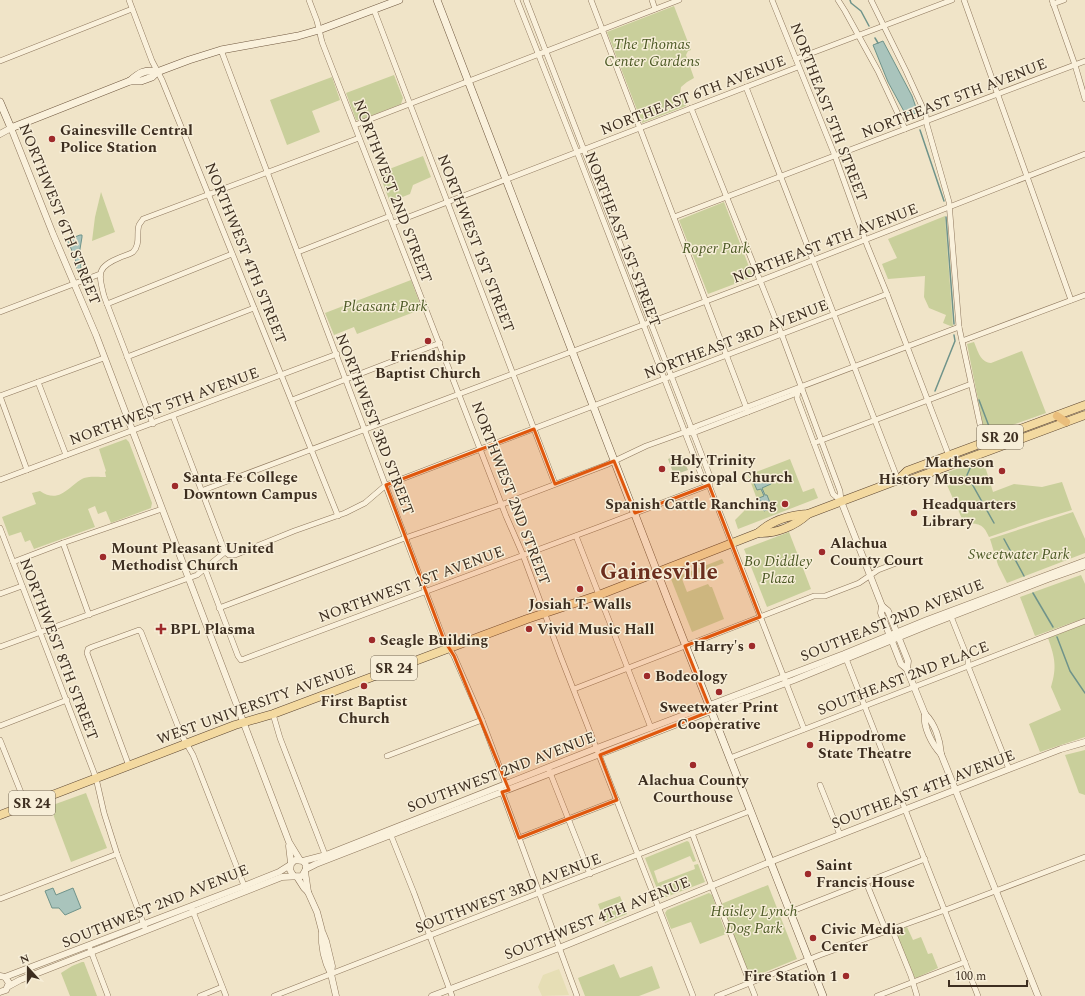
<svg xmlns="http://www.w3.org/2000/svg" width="1085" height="996" viewBox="0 0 1085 996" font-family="Spectral,serif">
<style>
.farmland{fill:#e6deb5}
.green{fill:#c9cf9b}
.cemetery{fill:#bfc49a}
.water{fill:#a9c4bc;stroke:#6f938a}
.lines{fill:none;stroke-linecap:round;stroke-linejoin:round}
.stream{stroke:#6f938a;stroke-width:1.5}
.minor-casing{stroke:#8d765c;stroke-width:6}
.tertiary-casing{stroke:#8d765c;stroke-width:7}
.secondary-casing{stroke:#6f573f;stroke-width:8}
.primary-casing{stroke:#5b4430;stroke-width:9}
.trunk-casing{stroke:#5b4430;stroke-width:9}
.minor{stroke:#faf1dc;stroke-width:5}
.tertiary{stroke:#faf1dc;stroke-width:6}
.secondary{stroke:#faf1dc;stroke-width:7}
.primary{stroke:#f3d9a0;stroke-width:8}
.trunk{stroke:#eabe7c;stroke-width:8}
.marked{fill:#df570d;fill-opacity:0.2;stroke:#df570d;stroke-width:3;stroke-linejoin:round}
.poi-dot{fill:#9e2a2b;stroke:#f7eed8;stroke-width:1.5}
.labels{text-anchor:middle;stroke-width:3;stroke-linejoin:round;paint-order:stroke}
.shield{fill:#f7eed8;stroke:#756857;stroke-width:1}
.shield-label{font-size:14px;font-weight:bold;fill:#3d2e20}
.park-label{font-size:15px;font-style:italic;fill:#4d5a26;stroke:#f7eed8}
.street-label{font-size:15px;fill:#3d2e20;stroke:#f7eed8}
.poi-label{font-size:15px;font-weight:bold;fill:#3d2e20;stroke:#f7eed8;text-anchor:start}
.town-label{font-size:23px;font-weight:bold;fill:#6b2e1e;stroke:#f7eed8}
</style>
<rect width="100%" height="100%" fill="#f0e4c8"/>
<!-- farmland -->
<path class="farmland" d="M559,969L569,995L542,996L538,987L543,975Z"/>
<!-- green -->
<g class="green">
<path d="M674,6L691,50L688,51L686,55L694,78L687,82L681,87L680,94L686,106L642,123L607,32Z"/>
<path d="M394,75L403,98L401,104L360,120H356L346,93Z"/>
<path d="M332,77L340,100L312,111L320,132L287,145L270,100Z"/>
<path d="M423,156L431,177L413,185L410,194L390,202L379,173Z"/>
<path d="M101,192L115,232L92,241L95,217Z"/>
<path d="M724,202L753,277L708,294L679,220Z"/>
<path d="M945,216L953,327L943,323L946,315L929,308L924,297L925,276L888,279L882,264L897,258L888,239Z"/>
<path d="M411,280L422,309L357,334L354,327L334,335L325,313Z"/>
<path d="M974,342C978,351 980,362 991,363L1022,351L1046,413L985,435L967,344Z"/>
<path d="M126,439L129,442L152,503L151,508L111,523L106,511L98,514L95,506L88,509L95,527L34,549L30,540L25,542L21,532L9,536L2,517L36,504L32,493L40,491C60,505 69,485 84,478C90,476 100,477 106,477L105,472L106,471L99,449Z"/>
<path d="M790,459L803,492L814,488L818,498L738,529L735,520L751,504L758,502L748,475Z"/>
<path d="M983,460L993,492L1014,484L1042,487L1062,482L1072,510L1042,519L989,537C983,523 979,524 964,523L942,474Z"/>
<path d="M1073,512L1085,539V553L1007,583L998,565L990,539Z"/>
<path d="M789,532L811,589L767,607L744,549Z"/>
<path d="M722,559L724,563L682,579L687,592L708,584L710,587H712L724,619L692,632L671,579Z"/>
<path d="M1081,575L1085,584V618L1035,636L1020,597Z"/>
<path d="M1085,624V737L1040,752L1029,724L1061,710L1051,687C1057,667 1055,658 1048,638Z"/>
<path d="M1085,750V795L1079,793L1065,755Z"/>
<path d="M86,793L107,848L71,862L50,806Z"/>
<path d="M687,841L689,842L696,861L693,862L690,856L654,871L658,883L695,869L694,865L698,864L705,882L661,899L645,858Z"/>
<path d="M768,885L797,959L750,978L721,904Z"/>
<path d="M709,893L712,895L726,934L700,944L691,922L671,929L665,913L667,910Z"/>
<path d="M620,896L627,914L605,923L598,904Z"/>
<path d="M907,927L913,940L921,937L928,954L932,953L938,968L916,978L914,977L896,934L897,931Z"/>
<path d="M82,962H84L97,996H70L61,973L72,966Z"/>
<path d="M614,964L620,978L652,966L660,988L639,996H585L578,978Z"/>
</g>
<!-- cemetery -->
<path class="cemetery" d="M681,454L688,470L674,475L668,459Z"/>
<!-- water -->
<g class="water">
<path d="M883,41L912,96L918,113L906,115L888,82L873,45Z"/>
<path d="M80,235H82V237L80,249L81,269L79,271L77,270L75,257L67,240Z"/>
<path d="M769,477L771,484L762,488L765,495H767L772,508L764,511L759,498L764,496L761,489L757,490L754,483Z"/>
<path d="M53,888L56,895L73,888L81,908L65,915L59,908H52L45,891Z"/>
</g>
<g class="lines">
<!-- stream -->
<g class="stream">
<path d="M850,0L851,3L861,11L869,26"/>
<path d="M875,38L878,43"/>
<path d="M920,130L944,201"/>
<path d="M946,217L954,324"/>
<path d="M935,391L955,341L954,335"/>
<path d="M979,400L990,429"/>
<path d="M972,464L967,475L994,523"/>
<path d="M1004,539L1024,576"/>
<path d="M1033,593L1053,627"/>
<path d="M1057,637L1070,671L1085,693"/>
</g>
<defs>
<g id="minor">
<path d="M129,0L152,61L162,80L182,129L338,516"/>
<path d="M309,0L317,21L322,42L506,516L523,555L560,655L693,996"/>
<path d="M517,0L577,152L704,482L709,485L804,729"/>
<path d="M526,0L711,479L709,485"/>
<path d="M591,0L748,412"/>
<path d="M652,0L655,9"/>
<path d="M772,0L835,156L867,245L887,294L949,456"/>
<path d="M838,0L845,11L878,71L905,129"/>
<path d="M871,0L906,71L926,115L927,125L949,202L959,327L984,443L987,452"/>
<path d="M964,0L1071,300"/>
<path d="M1052,0L1075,65L1085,99"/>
<path d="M1053,4L1064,0"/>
<path d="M374,10L555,484"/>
<path d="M221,50L444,640L454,656L482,720L507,787"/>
<path d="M796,59L952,0"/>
<path d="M0,61L132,9"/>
<path d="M746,87L898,480"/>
<path d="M691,108L783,338L840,491L841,501"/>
<path d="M355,125L679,0"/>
<path d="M674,217L905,129L1085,61"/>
<path d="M393,223L798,67"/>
<path d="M298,252L390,216"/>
<path d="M107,304L232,254"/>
<path d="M0,312L100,274"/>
<path d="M962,341L1085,295"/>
<path d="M127,357L254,308"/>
<path d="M38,382L66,455"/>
<path d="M798,390L797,398L833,494L841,501"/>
<path d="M0,396L104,358"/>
<path d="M0,396L27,470"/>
<path d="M292,400L440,343"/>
<path d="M173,416L225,552"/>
<path d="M153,424L104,296C98,272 97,267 121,257C124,256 130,254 133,252C141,244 136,233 139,225C140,223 142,221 143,219L359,138"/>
<path d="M689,433H693L792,395L802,389"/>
<path d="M814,443L971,384"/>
<path d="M0,480L337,354"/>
<path d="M201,491L757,282L1085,154"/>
<path d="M0,528L96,778L104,813L117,854L145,928"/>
<path d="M576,536L651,728"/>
<path d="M63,543L89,615"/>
<path d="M225,552L229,555H235L294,531L345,513L365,503L386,485L887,294"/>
<path d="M13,562L63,543L162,509"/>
<path d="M205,569L238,656L241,660L244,659L599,527L709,485"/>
<path d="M0,594L22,586"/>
<path d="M219,608L405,538L506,503L606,465L646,446L685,432L697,426L959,327"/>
<path d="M950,614L968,659V666L1009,769"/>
<path d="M0,647L197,575L225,552"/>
<path d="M845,656L978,996"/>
<path d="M574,689L814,596H825L859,583L878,570L899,562"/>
<path d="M273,714L280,738L326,857"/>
<path d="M0,726L67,700"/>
<path d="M0,740L26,805"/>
<path d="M387,756L482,720"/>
<path d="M730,758L1085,621"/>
<path d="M129,766L87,653L88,649L92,647L139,630L141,632L181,734L193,755L245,888"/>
<path d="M549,770L590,874"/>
<path d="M820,785L840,835"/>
<path d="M501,789L577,996"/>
<path d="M390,833L414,893L452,996"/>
<path d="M692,833L709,879L755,996"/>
<path d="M519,838L617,800"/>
<path d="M866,882L886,931"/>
<path d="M0,899L117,854"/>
<path d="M192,909L226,996"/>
<path d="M790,912L925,859"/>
<path d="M892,929L911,976L917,996"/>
<path d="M89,946L108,996"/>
<path d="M200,996L222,987"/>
<path d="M274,996L750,811"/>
<path d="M717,996L820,955L948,909L1085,857"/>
<path d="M877,996L965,962"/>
</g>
<g id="tertiary">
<path d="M0,134L11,128L53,234L96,335L289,842L300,860"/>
<path d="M841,501L882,606L888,611L908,661L907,669L908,672L925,714C935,724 940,740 941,754L1038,996"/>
<path d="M882,606L881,613L888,631L901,664L907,669"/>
<path d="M925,714C923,727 932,744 941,754"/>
<path d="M289,846L291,863"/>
<path d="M303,861L326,855L597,748L844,654L927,620L1085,561"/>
<path d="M306,869L316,864L711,711L794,680L929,625L1048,579L1085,566"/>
<path d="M305,872L308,892"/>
<path d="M297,877L304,888L308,892L317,912L322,931L326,941L332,966L331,974L336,996"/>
<path d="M322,933C321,947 325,962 331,974"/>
<path d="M0,976L5,977L9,983L6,990L0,992"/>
<path d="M5,977L244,886L279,872L290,865"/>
<path d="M9,986L20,980L282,877L302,876L306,869V865L303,861L295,860L291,864L290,870L293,875"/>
<path d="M432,996L559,948L770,862L1009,769L1061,749L1085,742"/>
</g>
<g id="secondary">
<path d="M437,0L669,603L823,996"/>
<path d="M130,81H141L152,77L157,72L189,60L221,50L298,36L319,30L399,0"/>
<path d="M0,102L11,128L130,81C139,73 145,69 157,72"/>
</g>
<g id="primary">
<path d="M898,480H910L1085,415"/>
<path d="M758,533C771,521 790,515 808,514L898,480L907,471L1085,405"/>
<path d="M0,815L235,725L273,714L527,619L599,595L758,533C776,534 795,526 808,514"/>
</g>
<path id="trunk" d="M1057,416L1066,422"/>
</defs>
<!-- minor casing -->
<use href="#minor" class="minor-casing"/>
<!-- tertiary casing -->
<use href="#tertiary" class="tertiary-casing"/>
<!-- secondary casing -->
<use href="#secondary" class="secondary-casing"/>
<!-- primary casing -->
<use href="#primary" class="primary-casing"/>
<!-- trunk casing -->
<use href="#trunk" class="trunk-casing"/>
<!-- minor -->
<use href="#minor" class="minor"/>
<!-- tertiary -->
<use href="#tertiary" class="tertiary"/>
<!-- secondary -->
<use href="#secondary" class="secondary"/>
<!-- primary -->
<use href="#primary" class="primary"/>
<!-- trunk -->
<use href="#trunk" class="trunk"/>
</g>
<!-- marked area -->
<path class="marked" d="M534,429L555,484L614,461L635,513L709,485L760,617L685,646L711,711L600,755L617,800L519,838L502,792L509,790L454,656L444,640L386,485Z"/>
<!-- markers -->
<g class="poi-dot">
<circle cx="52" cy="139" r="4"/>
<circle cx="428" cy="341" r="4"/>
<circle cx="662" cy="469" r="4"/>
<circle cx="1002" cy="471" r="4"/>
<circle cx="175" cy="486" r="4"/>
<circle cx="785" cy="504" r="4"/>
<circle cx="914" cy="513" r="4"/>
<circle cx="822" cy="552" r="4"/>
<circle cx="103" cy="557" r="4"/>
<circle cx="580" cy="589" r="4"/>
<path d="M159 623h4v4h4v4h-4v4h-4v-4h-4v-4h4z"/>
<circle cx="529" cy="629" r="4"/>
<circle cx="372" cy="640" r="4"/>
<circle cx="752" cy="646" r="4"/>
<circle cx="647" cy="676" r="4"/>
<circle cx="364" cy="686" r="4"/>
<circle cx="719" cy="692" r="4"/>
<circle cx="810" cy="745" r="4"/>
<circle cx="693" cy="765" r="4"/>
<circle cx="808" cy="874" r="4"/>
<circle cx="813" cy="938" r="4"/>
<circle cx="846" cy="976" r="4"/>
</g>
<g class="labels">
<!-- shield labels -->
<g class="shield">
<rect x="977" y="425" width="46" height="24" rx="3"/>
<rect x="371" y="656" width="46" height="24" rx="3"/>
<rect x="9" y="791" width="46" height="24" rx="3"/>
</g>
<g class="shield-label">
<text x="1000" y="442">SR 20</text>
<text x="394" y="673">SR 24</text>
<text x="32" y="808">SR 24</text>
</g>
<!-- park labels -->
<g class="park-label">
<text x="652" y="49">The Thomas<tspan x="652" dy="17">Center Gardens</tspan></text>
<text x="716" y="253">Roper Park</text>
<text x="385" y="311">Pleasant Park</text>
<text x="1019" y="559">Sweetwater Park</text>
<text x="778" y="566">Bo Diddley<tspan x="778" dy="17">Plaza</tspan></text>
<text x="754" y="916">Haisley Lynch<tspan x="754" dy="17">Dog Park</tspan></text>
</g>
<!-- street labels -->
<g class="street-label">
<text transform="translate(693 95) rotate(-21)" y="5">NORTHEAST 6TH AVENUE</text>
<text transform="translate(954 98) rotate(-21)" y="5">NORTHEAST 5TH AVENUE</text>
<text transform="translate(829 112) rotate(69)" y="5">NORTHEAST 5TH STREET</text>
<text transform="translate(393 191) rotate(69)" y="5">NORTHWEST 2ND STREET</text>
<text transform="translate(60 214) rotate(68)" y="5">NORTHWEST 6TH STREET</text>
<text transform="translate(623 239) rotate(69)" y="5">NORTHEAST 1ST STREET</text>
<text transform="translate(476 243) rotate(69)" y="5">NORTHWEST 1ST STREET</text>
<text transform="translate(825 243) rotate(-21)" y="5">NORTHEAST 4TH AVENUE</text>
<text transform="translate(246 253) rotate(68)" y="5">NORTHWEST 4TH STREET</text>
<text transform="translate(736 339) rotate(-21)" y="5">NORTHEAST 3RD AVENUE</text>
<text transform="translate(164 406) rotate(-20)" y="5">NORTHWEST 5TH AVENUE</text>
<text transform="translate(375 424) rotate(69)" y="5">NORTHWEST 3RD STREET</text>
<text transform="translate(511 493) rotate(69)" y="5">NORTHWEST 2ND STREET</text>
<text transform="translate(411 584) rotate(-20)" y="5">NORTHWEST 1ST AVENUE</text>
<text transform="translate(892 620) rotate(-22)" y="5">SOUTHEAST 2ND AVENUE</text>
<text transform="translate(59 649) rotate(69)" y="5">NORTHWEST 8TH STREET</text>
<text transform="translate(903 678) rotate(-21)" y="5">SOUTHEAST 2ND PLACE</text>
<text transform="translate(256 704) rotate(-20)" y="5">WEST UNIVERSITY AVENUE</text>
<text transform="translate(501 772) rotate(-21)" y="5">SOUTHWEST 2ND AVENUE</text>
<text transform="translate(923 789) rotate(-21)" y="5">SOUTHEAST 4TH AVENUE</text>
<text transform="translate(508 893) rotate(-21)" y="5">SOUTHWEST 3RD AVENUE</text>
<text transform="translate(155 906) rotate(-22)" y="5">SOUTHWEST 2ND AVENUE</text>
<text transform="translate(597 918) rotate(-22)" y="5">SOUTHWEST 4TH AVENUE</text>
</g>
<!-- poi labels -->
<g class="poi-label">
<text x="60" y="135">Gainesville Central<tspan x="60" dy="17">Police Station</tspan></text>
<text x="428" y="361" text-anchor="middle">Friendship<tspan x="428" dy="17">Baptist Church</tspan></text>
<text x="670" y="465">Holy Trinity<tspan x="670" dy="17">Episcopal Church</tspan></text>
<text x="994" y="467" text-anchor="end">Matheson<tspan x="994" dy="17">History Museum</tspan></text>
<text x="183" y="482">Santa Fe College<tspan x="183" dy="17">Downtown Campus</tspan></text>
<text x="777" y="509" text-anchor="end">Spanish Cattle Ranching</text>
<text x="922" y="509">Headquarters<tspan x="922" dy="17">Library</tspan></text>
<text x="830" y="548">Alachua<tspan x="830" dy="17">County Court</tspan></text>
<text x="111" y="553">Mount Pleasant United<tspan x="111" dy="17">Methodist Church</tspan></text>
<text x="580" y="609" text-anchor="middle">Josiah T. Walls</text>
<text x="170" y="634">BPL Plasma</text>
<text x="537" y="634">Vivid Music Hall</text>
<text x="380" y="645">Seagle Building</text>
<text x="744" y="651" text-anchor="end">Harry's</text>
<text x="655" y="681">Bodeology</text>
<text x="364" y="706" text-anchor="middle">First Baptist<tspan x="364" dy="17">Church</tspan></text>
<text x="719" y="712" text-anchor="middle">Sweetwater Print<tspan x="719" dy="17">Cooperative</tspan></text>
<text x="818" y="741">Hippodrome<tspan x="818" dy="17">State Theatre</tspan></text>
<text x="693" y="785" text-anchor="middle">Alachua County<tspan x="693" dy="17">Courthouse</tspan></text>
<text x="816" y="870">Saint<tspan x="816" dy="17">Francis House</tspan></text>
<text x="821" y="934">Civic Media<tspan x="821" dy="17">Center</tspan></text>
<text x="838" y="981" text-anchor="end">Fire Station 1</text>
</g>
<!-- town labels -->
<g class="town-label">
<text x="659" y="579">Gainesville</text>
</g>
</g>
<!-- north arrow -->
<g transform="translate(28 968) rotate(339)" stroke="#f7eed8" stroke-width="3" paint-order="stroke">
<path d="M0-3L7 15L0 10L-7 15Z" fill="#3d2e20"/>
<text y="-6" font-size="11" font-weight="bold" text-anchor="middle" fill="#3d2e20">N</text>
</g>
<!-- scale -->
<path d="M949 980v6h78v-6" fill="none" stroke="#3d2e20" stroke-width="2"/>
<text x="955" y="980" font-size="12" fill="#3d2e20" stroke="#f7eed8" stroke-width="3" paint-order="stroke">100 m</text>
</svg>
